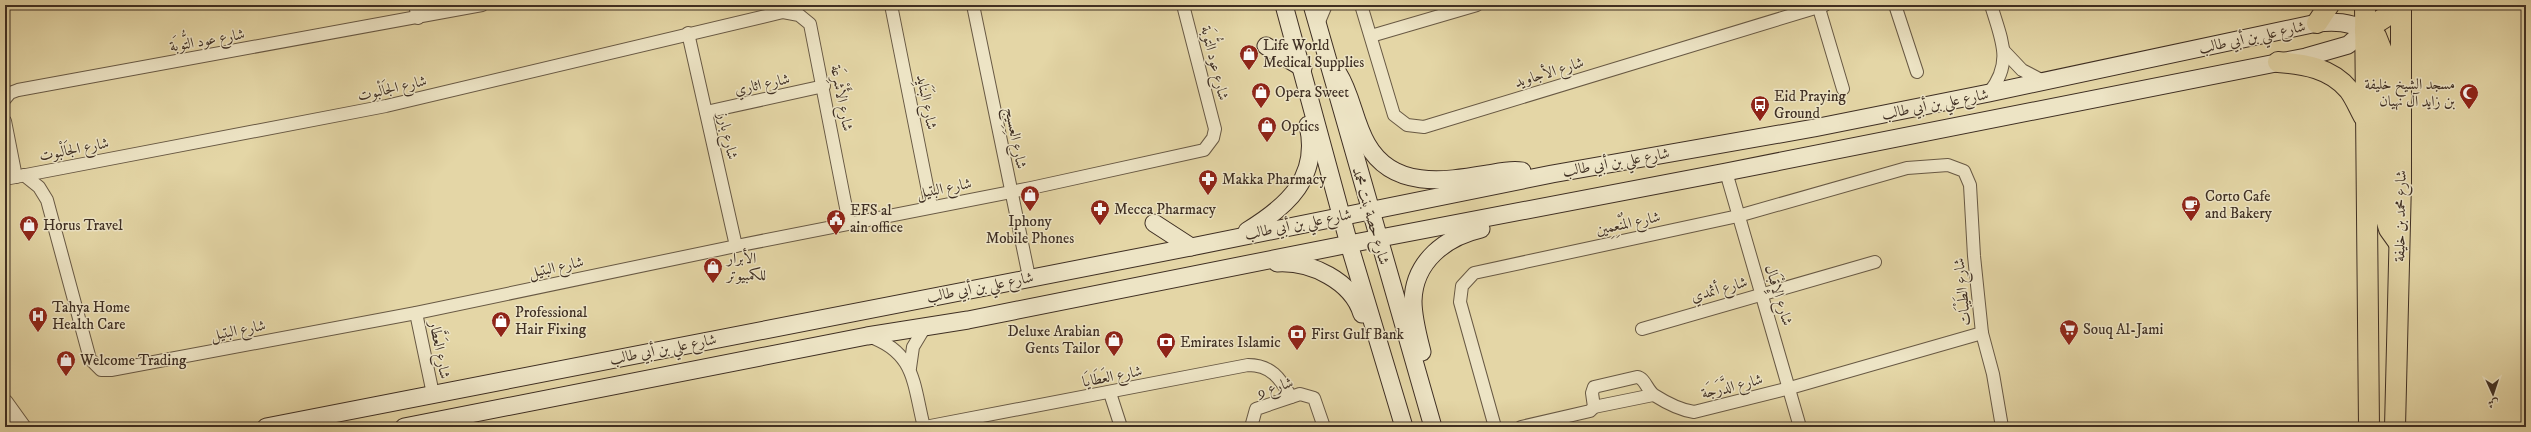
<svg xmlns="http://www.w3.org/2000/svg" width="2531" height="432" viewBox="0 0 2531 432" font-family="'IM FELL DW Pica',Amiri,serif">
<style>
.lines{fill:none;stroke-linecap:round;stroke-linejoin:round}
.minor-casing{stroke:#685944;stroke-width:14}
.tertiary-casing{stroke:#685944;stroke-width:17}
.secondary-casing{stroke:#3f2f23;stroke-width:19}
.trunk-casing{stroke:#3f2f23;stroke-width:22}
.minor{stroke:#ede4c5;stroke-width:12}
.tertiary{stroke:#ede4c5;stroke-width:15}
.secondary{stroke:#ede4c5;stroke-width:17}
.trunk{stroke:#e4d6a6;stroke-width:20}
.labels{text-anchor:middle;stroke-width:3;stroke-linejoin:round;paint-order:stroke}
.street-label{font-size:15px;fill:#3f2f23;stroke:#ede4c5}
.poi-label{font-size:15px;fill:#3f2f23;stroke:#ede4c5;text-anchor:start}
</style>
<rect width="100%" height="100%" fill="#e4d6a6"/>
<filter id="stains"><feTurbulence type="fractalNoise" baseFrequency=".005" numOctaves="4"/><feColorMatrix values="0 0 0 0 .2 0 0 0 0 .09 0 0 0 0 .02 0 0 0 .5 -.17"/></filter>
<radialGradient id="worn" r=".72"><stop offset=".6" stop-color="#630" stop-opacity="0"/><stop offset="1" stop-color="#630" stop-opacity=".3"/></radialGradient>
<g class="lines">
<defs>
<g id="minor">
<path d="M415,5L418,18"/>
<path d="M891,5L931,206"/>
<path d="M973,5L1029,277"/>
<path d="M1361,5L1394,115L1407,125L1424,127L1825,5"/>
<path d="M1818,5L1843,89"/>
<path d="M1895,5L1917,72"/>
<path d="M783,12L799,15L810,24L849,223"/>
<path d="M1318,24L1326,5"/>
<path d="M688,33L736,246"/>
<path d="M1371,36L1477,5"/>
<path d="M2004,51L2022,70L2045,82"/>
<path d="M1989,93C2014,62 2001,39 1991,5"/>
<path d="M5,99L10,93L18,90L482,5"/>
<path d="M706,112L824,86"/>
<path d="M5,121L16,177"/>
<path d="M1726,172L1800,427"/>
<path d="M24,175L39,187L47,200L90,359L101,370H111L416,313L736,246L1031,188L1204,150L1213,138L1215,129L1183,5"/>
<path d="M5,179L386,106L783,12L796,5"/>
<path d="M416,313L433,394"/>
<path d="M1642,329L1875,262"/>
<path d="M868,336C916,352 913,384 924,427"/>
<path d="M910,368L913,347L925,327"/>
<path d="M1110,393L1121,427"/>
<path d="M1594,407L1653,395"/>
<path d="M925,427L1248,365C1271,365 1280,378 1291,397"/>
<path d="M1251,427L1256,409L1300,394L1314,398L1324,427"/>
<path d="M1495,427L1460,302L1462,286L1474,273L1738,216L1907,168L1948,165L1964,171L1970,185L1974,256L1982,333L1993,374L2002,427"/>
<path d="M1521,427L1590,411L1594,407L1592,393L1594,387L1637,377C1645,378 1647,390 1654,395C1665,402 1680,410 1694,412L1790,388L1982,333"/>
</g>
<path id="tertiary" d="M5,402L23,427"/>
<g id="secondary">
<path d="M1284,5L1349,244L1404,427"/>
<path d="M1312,5L1433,427"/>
<path d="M1266,46L1303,68"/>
<path d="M1338,73C1352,95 1354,122 1367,144C1393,190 1445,181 1488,174C1499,172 1510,169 1522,171"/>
<path d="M1154,223L1191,247"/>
<path d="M1247,231C1288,206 1320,177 1308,125"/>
<path d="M1277,263C1311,261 1352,281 1362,314"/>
<path d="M1422,352C1418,336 1413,318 1413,301C1414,261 1446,237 1481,229"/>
<path d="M266,427L1191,247L1552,174L1814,128L1989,93L2317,23C2335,21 2349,22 2365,30L2348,45L2306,57L1726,172L1349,244L968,320L867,336L404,427"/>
</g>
<g id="trunk">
<path d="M2365,5L2369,427"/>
<path d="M2317,23L2329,5"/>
<path d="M2365,30L2376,36L2382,51L2386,219L2389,229L2399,243"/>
<path d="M2365,30L2384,18L2395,5"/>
<path d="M2278,62C2304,64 2331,68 2349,90C2355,98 2359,108 2364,117"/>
<path d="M2395,427L2401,182V5"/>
</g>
</defs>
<!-- minor casing -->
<use href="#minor" class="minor-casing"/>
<!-- tertiary casing -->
<use href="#tertiary" class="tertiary-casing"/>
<!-- secondary casing -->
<use href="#secondary" class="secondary-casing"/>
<!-- trunk casing -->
<use href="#trunk" class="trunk-casing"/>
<!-- minor -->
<use href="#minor" class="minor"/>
<!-- tertiary -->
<use href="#tertiary" class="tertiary"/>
<!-- secondary -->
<use href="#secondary" class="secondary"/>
<!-- trunk -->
<use href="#trunk" class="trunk"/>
</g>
<!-- icons -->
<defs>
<symbol id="shop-pin" viewBox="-11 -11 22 30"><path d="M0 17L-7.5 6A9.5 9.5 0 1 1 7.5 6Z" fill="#8f2418" stroke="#ede4c5"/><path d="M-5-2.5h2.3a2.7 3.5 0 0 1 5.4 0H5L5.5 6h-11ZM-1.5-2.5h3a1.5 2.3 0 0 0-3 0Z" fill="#fff"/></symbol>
<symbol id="mosque-pin" viewBox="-11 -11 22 30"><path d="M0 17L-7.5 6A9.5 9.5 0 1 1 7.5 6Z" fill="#8f2418" stroke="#ede4c5"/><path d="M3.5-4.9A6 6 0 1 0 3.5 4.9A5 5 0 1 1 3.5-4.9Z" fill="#fff"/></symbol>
<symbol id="bus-pin" viewBox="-11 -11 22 30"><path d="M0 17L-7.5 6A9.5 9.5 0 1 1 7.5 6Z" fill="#8f2418" stroke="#ede4c5"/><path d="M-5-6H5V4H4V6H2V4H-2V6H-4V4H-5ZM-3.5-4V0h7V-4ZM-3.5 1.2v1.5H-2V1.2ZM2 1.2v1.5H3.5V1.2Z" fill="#fff"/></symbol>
<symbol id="pharmacy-pin" viewBox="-11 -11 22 30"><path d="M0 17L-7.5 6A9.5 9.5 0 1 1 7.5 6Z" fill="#8f2418" stroke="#ede4c5"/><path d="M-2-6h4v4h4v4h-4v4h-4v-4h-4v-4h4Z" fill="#fff"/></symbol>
<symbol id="cafe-pin" viewBox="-11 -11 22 30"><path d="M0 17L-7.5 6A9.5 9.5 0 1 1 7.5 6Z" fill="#8f2418" stroke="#ede4c5"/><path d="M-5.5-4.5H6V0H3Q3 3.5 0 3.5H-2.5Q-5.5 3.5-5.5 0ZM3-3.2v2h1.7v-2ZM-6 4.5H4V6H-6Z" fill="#fff"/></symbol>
<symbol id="civic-pin" viewBox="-11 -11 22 30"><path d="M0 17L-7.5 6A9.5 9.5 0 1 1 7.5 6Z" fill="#8f2418" stroke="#ede4c5"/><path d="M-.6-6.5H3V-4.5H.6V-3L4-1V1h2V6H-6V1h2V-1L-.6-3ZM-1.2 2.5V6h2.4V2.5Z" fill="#fff"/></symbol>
<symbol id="hospital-pin" viewBox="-11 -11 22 30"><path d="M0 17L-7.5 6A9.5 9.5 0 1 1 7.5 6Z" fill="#8f2418" stroke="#ede4c5"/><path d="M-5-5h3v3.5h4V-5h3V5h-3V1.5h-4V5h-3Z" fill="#fff"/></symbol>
<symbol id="supermarket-pin" viewBox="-11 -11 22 30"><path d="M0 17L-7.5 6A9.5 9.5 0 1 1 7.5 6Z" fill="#8f2418" stroke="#ede4c5"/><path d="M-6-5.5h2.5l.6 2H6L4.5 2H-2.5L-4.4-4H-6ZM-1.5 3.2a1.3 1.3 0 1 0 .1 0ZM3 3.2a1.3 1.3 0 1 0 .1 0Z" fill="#fff"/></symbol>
<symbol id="bank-pin" viewBox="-11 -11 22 30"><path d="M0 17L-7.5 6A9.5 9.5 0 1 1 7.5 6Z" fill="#8f2418" stroke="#ede4c5"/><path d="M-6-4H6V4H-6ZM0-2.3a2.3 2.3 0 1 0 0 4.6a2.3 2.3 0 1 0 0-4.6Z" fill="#fff"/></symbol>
</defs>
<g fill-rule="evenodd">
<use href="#shop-pin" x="1238" y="43" width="22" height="30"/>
<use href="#shop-pin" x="1250" y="81" width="22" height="30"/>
<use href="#mosque-pin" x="2458" y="82" width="22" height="30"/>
<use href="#bus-pin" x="1749" y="94" width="22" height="30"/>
<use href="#shop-pin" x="1256" y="115" width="22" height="30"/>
<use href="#pharmacy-pin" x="1197" y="168" width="22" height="30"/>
<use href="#shop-pin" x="1019" y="184" width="22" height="30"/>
<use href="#cafe-pin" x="2180" y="194" width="22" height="30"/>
<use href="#pharmacy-pin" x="1089" y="198" width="22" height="30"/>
<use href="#civic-pin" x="825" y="208" width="22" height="30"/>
<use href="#shop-pin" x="18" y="214" width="22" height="30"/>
<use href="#shop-pin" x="702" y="256" width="22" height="30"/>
<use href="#hospital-pin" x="27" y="305" width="22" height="30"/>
<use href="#shop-pin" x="490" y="310" width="22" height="30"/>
<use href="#supermarket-pin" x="2058" y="318" width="22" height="30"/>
<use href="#bank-pin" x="1286" y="323" width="22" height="30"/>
<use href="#shop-pin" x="1103" y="329" width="22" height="30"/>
<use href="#bank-pin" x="1155" y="331" width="22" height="30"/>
<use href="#shop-pin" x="55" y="349" width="22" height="30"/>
</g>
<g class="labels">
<!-- street labels -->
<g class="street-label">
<text transform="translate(2252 37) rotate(-12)" y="5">شارع علي بن أبي طالب</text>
<text transform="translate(207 40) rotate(-10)" y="5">شارع عود التُّوبَة</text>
<text transform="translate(1215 63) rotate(76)" y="5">شارع عود التُّوبَة</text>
<text transform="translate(1549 72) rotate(-17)" y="5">شارع الأجاويد</text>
<text transform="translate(762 84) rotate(-12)" y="5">شارع اثاري</text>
<text transform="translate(392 88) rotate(-13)" y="5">شارع الجَالْبوت</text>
<text transform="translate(842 98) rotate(79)" y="5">شارع الأَشْرِعَة</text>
<text transform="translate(927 102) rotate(79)" y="5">شارع البَنَايِد</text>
<text transform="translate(1935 104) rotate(-11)" y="5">شارع علي بن أبي طالب</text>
<text transform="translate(728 136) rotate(77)" y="5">شارع بارز</text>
<text transform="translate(1016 138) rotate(79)" y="5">شارع العِسِيج</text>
<text transform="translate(74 149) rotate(-11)" y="5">شارع الجَالْبوت</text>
<text transform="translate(1616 162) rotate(-10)" y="5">شارع علي بن أبي طالب</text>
<text transform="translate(944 188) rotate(-11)" y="5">شارع البتيل</text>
<text transform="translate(1371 216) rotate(74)" y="5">شارع حصة بنت محمد</text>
<text transform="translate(2400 216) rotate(-89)" y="5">شارع محمد بن خليفة</text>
<text transform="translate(1628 223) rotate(-12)" y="5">شارع المُنْعِمِين</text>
<text transform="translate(1298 224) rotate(-11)" y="5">شارع علي بن أبي طالب</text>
<text transform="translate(556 267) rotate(-12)" y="5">شارع البتيل</text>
<text transform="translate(980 287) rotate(-11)" y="5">شارع علي بن أبي طالب</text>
<text transform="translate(1719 289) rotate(-16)" y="5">شارع أثمدي</text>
<text transform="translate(1962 292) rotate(-96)" y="5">شارع الطَيْبَات</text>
<text transform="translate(1779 295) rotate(73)" y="5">شارع الإِقْبَال</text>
<text transform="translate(238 330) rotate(-11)" y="5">شارع البتيل</text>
<text transform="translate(663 349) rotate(-11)" y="5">شارع علي بن أبي طالب</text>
<text transform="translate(440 350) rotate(79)" y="5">شارع العَطَّار</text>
<text transform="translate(1112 376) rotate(-11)" y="5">شارع العَطَايَا</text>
<text transform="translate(1732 386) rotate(-14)" y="5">شارع الدَّرَجَة</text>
<text transform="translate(1275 387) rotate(-18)" y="5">شارع 9</text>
</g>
<!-- poi labels -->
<g class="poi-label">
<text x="1263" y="50">Life World<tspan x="1263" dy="17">Medical Supplies</tspan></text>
<text x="2455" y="89" text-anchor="end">مسجد الشيخ خليفة<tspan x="2455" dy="17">بن زايد آل نهيان</tspan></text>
<text x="1275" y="97">Opera Sweet</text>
<text x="1774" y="101">Eid Praying<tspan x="1774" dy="17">Ground</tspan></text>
<text x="1281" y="131">Optics</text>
<text x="1222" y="184">Makka Pharmacy</text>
<text x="2205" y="201">Corto Cafe<tspan x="2205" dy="17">and Bakery</tspan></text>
<text x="1114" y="214">Mecca Pharmacy</text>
<text x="850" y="215">EFS al<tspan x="850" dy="17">ain office</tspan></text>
<text x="1030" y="226" text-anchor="middle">Iphony<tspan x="1030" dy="17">Mobile Phones</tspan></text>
<text x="43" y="230">Horus Travel</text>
<text x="727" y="263">الأبرار<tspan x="727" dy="17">للكمبيوتر</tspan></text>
<text x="52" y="312">Tahya Home<tspan x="52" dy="17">Health Care</tspan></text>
<text x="515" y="317">Professional<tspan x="515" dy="17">Hair Fixing</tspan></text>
<text x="2083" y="334">Souq Al-Jami</text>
<text x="1100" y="336" text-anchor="end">Deluxe Arabian<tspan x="1100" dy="17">Gents Tailor</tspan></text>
<text x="1311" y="339">First Gulf Bank</text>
<text x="1180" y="347">Emirates Islamic</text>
<text x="80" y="365">Welcome Trading</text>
</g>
</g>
<!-- margin -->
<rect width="2531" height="432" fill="none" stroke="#e4d6a6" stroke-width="20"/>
<rect x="6" y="6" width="2519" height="420" fill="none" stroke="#3f2f23" stroke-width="2"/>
<rect x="10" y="10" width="2511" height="412" fill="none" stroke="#3f2f23"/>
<!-- north arrow -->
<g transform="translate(2493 394) rotate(177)" stroke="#ede4c5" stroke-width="3" paint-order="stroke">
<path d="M0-3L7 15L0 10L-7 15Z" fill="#3f2f23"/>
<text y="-6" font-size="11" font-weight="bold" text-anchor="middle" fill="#3f2f23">ش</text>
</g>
<rect width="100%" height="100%" filter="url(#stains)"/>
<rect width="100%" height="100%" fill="url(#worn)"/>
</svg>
